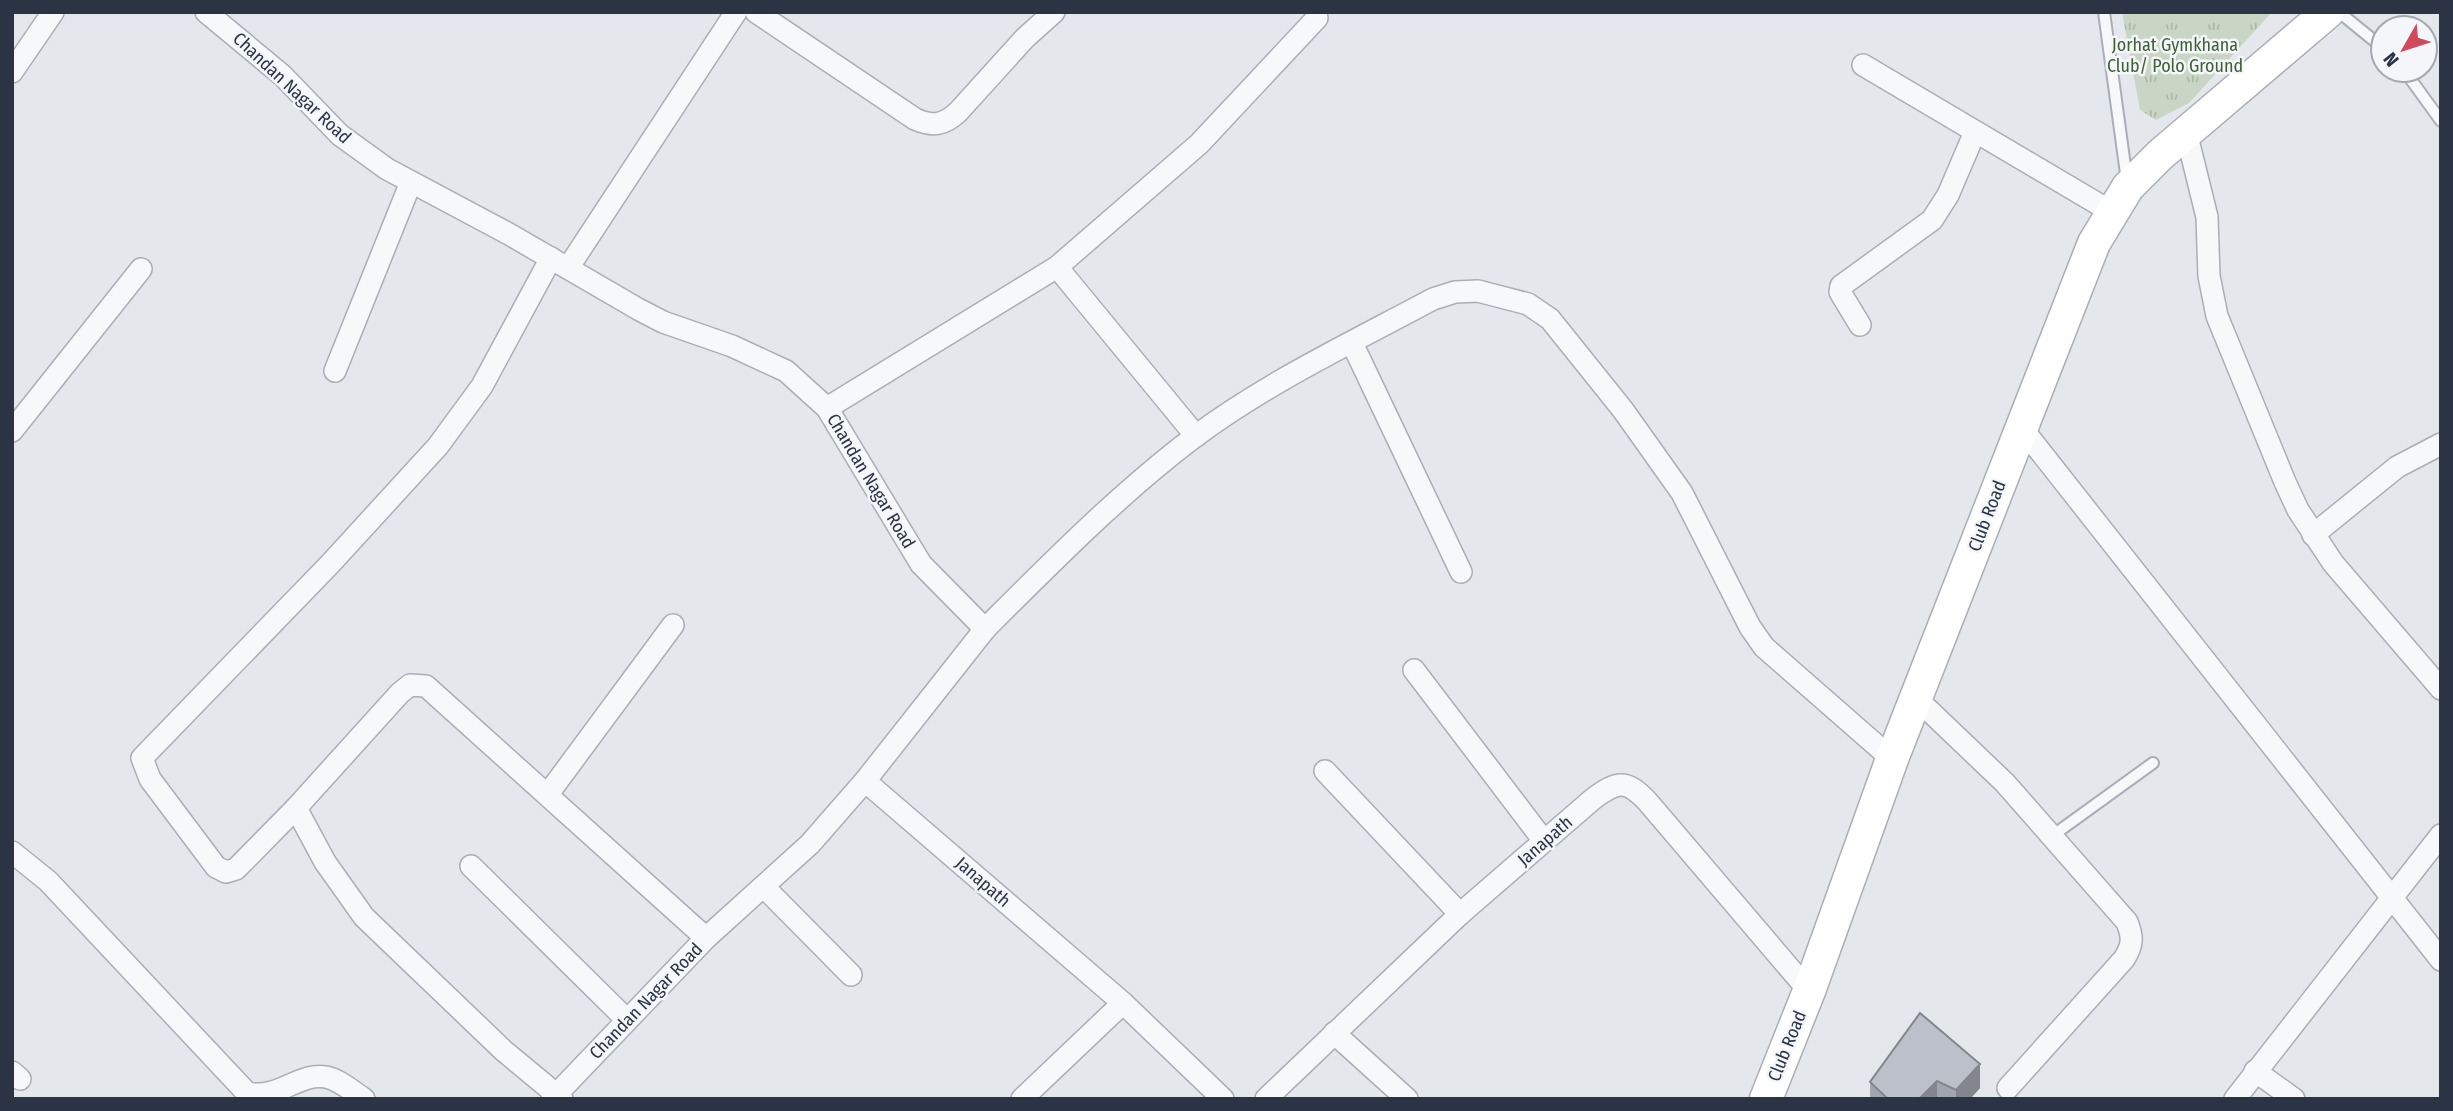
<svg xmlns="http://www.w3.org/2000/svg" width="2453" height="1111" viewBox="0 0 2453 1111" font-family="'Fira Sans Condensed',sans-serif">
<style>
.grass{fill:url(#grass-tufts)}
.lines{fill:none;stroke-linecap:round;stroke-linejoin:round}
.lane-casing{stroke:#a9aeb7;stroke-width:14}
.street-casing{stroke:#a9aeb7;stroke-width:24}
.secondary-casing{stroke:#a9aeb7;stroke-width:35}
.lane{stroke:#f7f8fa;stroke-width:10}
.street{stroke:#f7f8fa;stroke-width:21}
.secondary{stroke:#fff;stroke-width:32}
.wall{fill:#a1a5ae}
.shaded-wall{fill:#83868d}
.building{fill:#bbc0ca;stroke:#83868d;stroke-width:2}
.labels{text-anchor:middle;stroke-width:5;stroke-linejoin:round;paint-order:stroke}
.park-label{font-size:18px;fill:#3f6138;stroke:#f4f6f9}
.street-label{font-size:18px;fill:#2b3445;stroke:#f4f6f9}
</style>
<defs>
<pattern id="grass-tufts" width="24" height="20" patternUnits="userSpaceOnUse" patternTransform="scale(1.75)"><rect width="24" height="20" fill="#c9d6c5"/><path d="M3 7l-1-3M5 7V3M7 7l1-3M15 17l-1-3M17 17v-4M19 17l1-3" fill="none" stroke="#adb8ab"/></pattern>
</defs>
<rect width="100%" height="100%" fill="#e4e7ec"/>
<!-- grass -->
<path class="grass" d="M2122,12H2272L2189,103L2156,120L2140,110Z"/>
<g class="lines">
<defs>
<g id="lane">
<path d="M2104,12L2127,181"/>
<path d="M2339,12L2383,48"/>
<path d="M2404,70L2441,121"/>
<path d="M2052,836L2153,763"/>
</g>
<g id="street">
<path d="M206,12L282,75L340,135L387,169L509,234L638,309L663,322L732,346L786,371L827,408L921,564L985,629L865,781L810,844L706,938L552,1099"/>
<path d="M756,12L915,119C933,127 944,125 958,112L1025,38L1054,12"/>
<path d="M1863,65L2110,211"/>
<path d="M12,72L53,12"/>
<path d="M2186,132L2207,217L2209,276L2217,316L2285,482L2298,510L2333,563L2441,689"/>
<path d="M1057,267L1196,436"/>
<path d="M568,268L736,12"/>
<path d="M1860,325L1840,292L1841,286L1932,220L1948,195L1975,132"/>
<path d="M1352,343L1461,572"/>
<path d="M335,371L411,182"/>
<path d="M827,408L1057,267L1199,144L1317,18"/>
<path d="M2021,427L2441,960"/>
<path d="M12,431L141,269"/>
<path d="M2313,535L2397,467L2441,444"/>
<path d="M985,629C1051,563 1119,494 1193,438C1266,383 1353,342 1433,299L1455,292L1478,291L1528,304L1550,319L1623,410L1682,493L1750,627L1764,647L1892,759"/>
<path d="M1414,670L1544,841"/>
<path d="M1916,698L2005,783L2127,922C2133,937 2133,945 2124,959L2008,1088"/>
<path d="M1325,771L1460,914"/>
<path d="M865,781L1123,1003L1223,1099"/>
<path d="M548,794L673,625"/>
<path d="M296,808L236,869L226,872L216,867L150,779L142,758L331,563L438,446L482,386L551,258"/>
<path d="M12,852L48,881L247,1093C279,1100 299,1072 326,1077C340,1080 352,1091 364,1099"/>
<path d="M471,866L626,1019"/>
<path d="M764,887L851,975"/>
<path d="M1334,1033L1407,1099"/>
<path d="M2255,1071L2294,1099"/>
<path d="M12,1072L20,1079"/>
<path d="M562,1099L504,1051L364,917L325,862L296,808L400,693L410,685L426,686L706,938"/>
<path d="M1022,1099L1123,1003"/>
<path d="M1266,1099L1460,914L1593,799C1617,781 1626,779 1647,801L1809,991"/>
<path d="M2235,1099L2441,835"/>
</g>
<path id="secondary" d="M1766,1099L1809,991L1892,759L2094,243L2128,187L2160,155L2328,12"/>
</defs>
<!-- lane casing -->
<use href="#lane" class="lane-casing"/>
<!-- street casing -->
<use href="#street" class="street-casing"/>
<!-- secondary casing -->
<use href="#secondary" class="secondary-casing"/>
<!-- lane -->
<use href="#lane" class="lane"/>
<!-- street -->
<use href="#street" class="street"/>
<!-- secondary -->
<use href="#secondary" class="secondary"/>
</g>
<!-- wall -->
<path class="wall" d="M1920,1013L1980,1088L1970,1099H1870V1082Z"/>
<!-- shaded-wall -->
<g class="shaded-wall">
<path d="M1980,1064V1088L1970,1099H1956V1090Z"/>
<path d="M1937,1081V1099H1919Z"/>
</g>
<!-- building -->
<path class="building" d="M1920,1013L1980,1064L1956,1090L1937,1081L1919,1099H1888L1870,1082Z"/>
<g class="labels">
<!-- park labels -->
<g class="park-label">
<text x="2175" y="51">Jorhat Gymkhana<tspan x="2175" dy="21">Club/ Polo Ground</tspan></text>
</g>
<!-- street labels -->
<g class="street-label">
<text transform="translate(292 88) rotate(43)" y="6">Chandan Nagar Road</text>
<text transform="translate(871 481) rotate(59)" y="6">Chandan Nagar Road</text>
<text transform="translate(1987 516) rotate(-69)" y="6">Club Road</text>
<text transform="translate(1545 841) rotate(-41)" y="6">Janapath</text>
<text transform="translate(983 882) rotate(41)" y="6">Janapath</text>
<text transform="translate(646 1001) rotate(-46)" y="6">Chandan Nagar Road</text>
<text transform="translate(1787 1046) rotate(-68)" y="6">Club Road</text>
</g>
</g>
<!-- border -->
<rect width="2453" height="1111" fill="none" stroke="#2b3445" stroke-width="28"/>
<!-- north arrow -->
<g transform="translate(2404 49) rotate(231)"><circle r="33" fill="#f4f6f9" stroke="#a4a8b1" stroke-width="2"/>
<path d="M0-5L12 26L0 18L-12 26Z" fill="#d1495b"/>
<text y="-10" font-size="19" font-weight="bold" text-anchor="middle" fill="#2b3445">N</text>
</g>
</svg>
